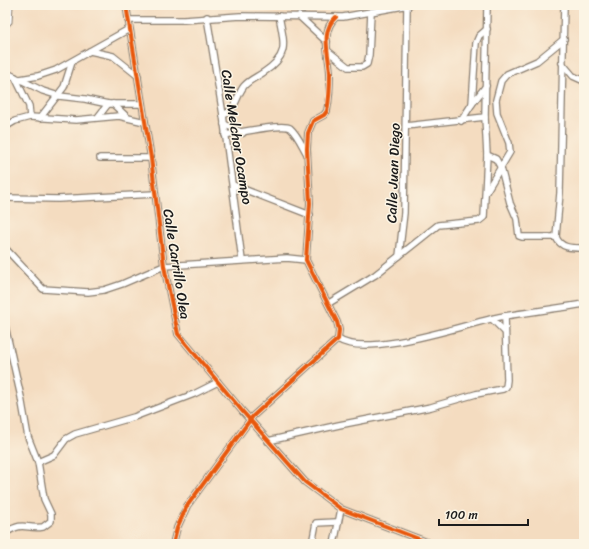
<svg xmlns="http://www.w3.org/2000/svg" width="589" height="549" viewBox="0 0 589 549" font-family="Sriracha,sans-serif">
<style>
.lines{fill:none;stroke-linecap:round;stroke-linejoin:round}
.lane-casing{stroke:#887c6e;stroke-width:5}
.street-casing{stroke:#887c6e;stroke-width:8}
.lane{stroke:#fff;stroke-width:3}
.street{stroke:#fff;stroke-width:5.5}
.cycleway-casing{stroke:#fcf5e5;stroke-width:6}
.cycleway{stroke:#e8590c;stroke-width:4}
.labels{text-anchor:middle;stroke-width:3;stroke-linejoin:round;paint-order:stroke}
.street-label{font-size:14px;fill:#1c1c1c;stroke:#fcf5e5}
</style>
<rect width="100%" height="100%" fill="#fcf5e5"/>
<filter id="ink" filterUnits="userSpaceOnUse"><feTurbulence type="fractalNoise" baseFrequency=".025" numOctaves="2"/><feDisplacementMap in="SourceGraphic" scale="8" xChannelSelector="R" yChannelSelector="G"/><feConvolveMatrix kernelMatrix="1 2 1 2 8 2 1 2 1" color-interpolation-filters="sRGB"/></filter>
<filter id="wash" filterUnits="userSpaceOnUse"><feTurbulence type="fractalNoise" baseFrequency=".012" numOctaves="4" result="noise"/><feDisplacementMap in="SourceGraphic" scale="16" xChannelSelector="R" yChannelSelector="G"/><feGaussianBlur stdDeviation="0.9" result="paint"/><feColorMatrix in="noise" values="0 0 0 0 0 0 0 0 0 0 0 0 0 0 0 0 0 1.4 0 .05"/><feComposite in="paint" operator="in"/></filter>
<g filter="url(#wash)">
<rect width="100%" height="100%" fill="#f4dcc0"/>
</g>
<g filter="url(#ink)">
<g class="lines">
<defs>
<path id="lane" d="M5,27L10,22L11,5"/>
<g id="street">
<path d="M126,5L151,158L164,266L178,334L243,412L305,482L341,509L432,544"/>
<path d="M564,5L560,193L556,237C561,249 573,248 584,248"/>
<path d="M299,16L327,42"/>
<path d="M207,17L223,115L242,260"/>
<path d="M128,20H184L240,16L343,17L409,5"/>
<path d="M90,51L113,56L138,76"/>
<path d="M328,51L348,67H362L367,64L369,55L371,12"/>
<path d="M562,63L573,76L584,81"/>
<path d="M5,72L43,91L59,96L85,99L108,104H142"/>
<path d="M20,79L38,76L56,70L129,29"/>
<path d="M113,104L127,117"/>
<path d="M472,104L486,86"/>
<path d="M223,115C236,111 236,96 244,86C249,80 257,77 264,72C290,55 284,43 279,16"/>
<path d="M30,117L76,120L119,116L145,122"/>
<path d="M98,117L108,104"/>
<path d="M40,118L64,87L72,62"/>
<path d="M461,121L472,104L476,43L479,36L487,29"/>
<path d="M224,124L243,133"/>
<path d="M406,126L485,117"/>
<path d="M5,127L15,121L30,117L29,106L15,77"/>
<path d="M225,135C237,133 283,123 290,128C298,135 302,146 307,154"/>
<path d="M487,155L496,159L501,168L510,203L517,219L519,236L522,237H556"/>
<path d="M100,158H151"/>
<path d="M233,185L310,215"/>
<path d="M486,192L510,152L509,143L497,113L496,100L501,81L507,74L537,61L564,39"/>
<path d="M5,198L58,199L155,194"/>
<path d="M5,248L43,289L88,292L104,290L122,284L164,266L287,258L306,260"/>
<path d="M399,256L438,225L479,221L484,217L487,155L485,117L487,5"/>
<path d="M329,303L375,275L399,256L404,213L407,5"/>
<path d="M492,319L505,332"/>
<path d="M5,326L21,397L28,437L38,462L44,499L51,514V521L43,527C25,530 25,520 5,533"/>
<path d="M338,339C366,359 466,324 499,317C527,312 556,309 584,304"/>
<path d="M268,441L339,425L431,407L476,394L503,389L506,387L507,380L505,316"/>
<path d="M38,462L54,455L66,439L75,434L134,417L194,394L218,382"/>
<path d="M173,544L177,528L187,506L253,416L338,339L339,330L337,322L306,260L310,203L307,149L308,133L313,121L324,115L327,111C329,101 330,83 330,73C329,54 320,31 336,17"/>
<path d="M312,544L316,523L337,522"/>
<path d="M334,544L341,509"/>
</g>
</defs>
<!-- lane casing -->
<use href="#lane" class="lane-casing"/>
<!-- street casing -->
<use href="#street" class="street-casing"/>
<!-- lane -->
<use href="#lane" class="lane"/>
<!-- street -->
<use href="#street" class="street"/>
<defs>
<g id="cycleway">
<path d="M126,5L151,158L164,266L178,334L243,412L305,482L341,509L432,544"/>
<path d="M173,544L177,528L187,506L253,416L338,339L339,330L337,322L306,260L310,203L307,149L308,133L313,121L324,115L327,111C329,101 330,83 330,73C329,54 320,31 336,17"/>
</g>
</defs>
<!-- cycleway casing -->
<use href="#cycleway" class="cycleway-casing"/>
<!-- cycleway -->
<use href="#cycleway" class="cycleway"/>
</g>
</g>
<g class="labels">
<!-- street labels -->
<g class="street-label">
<text transform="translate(237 137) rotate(81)" y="5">Calle Melchor Ocampo</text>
<text transform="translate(393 173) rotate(-88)" y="5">Calle Juan Diego</text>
<text transform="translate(177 264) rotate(81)" y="5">Calle Carrillo Olea</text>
</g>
</g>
<!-- margin -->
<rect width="589" height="549" fill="none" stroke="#fcf5e5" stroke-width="20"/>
<!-- scale -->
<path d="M439 519v6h89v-6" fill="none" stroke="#1c1c1c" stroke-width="2"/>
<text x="445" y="519" font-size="12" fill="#1c1c1c" stroke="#fcf5e5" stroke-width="3" paint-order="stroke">100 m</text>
</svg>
